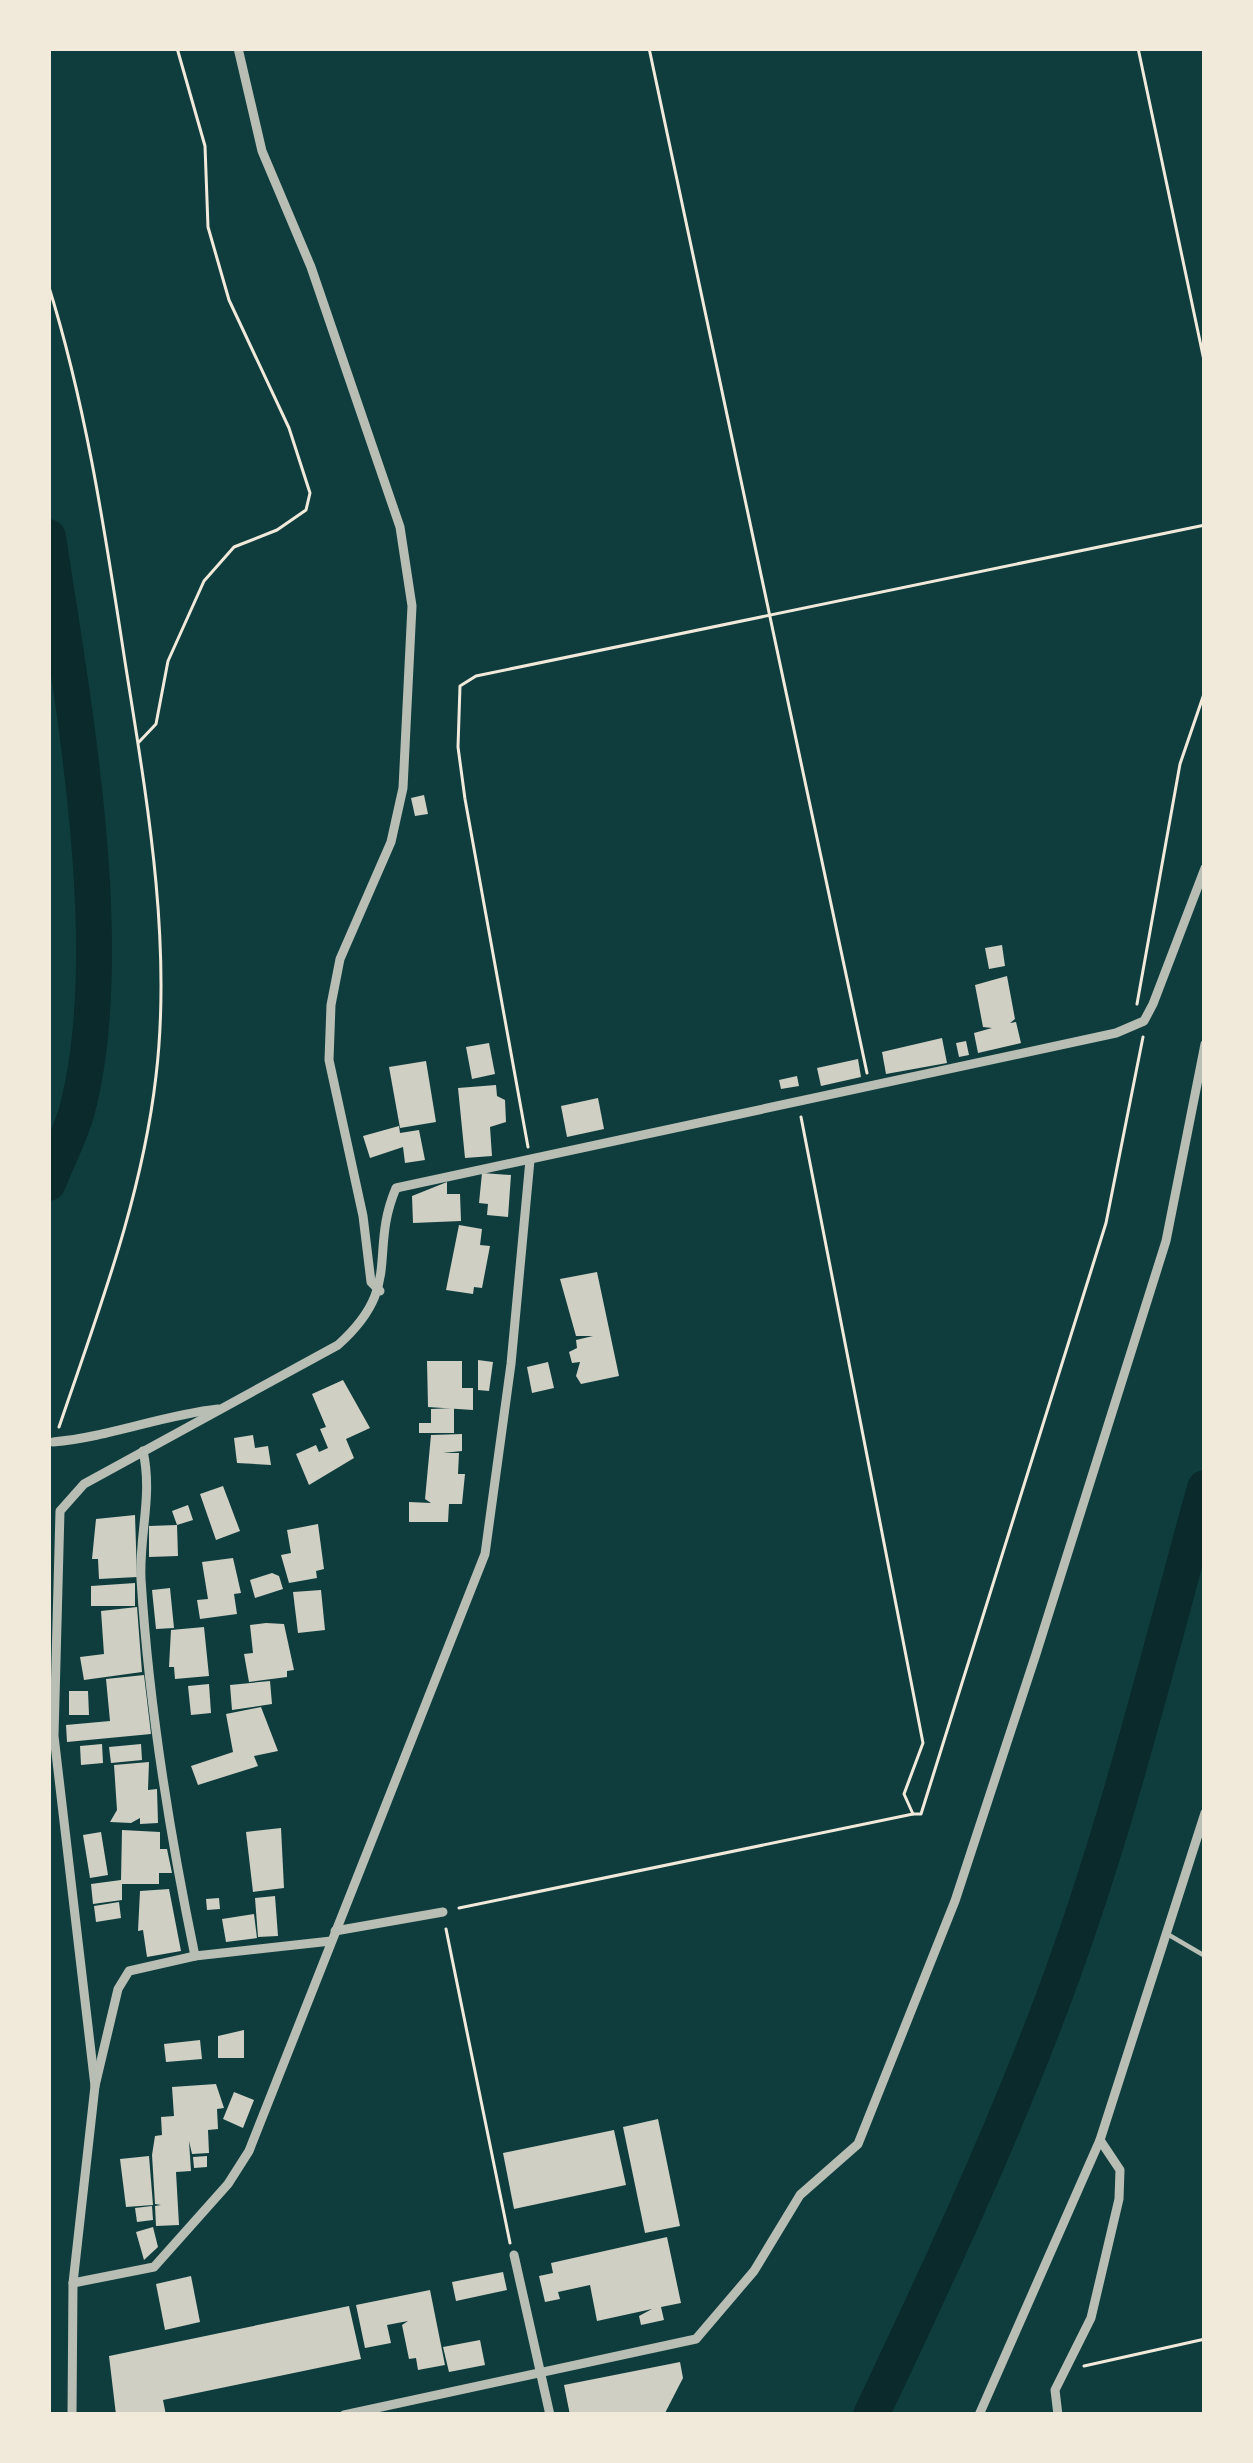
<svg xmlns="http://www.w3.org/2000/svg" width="1253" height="2463" viewBox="0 0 1253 2463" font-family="'PT Serif',serif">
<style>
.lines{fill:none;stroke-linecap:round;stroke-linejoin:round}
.river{stroke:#0a2a2b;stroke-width:36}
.building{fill:#cfcfc3}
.path{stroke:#f1e9da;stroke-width:3}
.service{stroke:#b8beb3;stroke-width:4.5}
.minor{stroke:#b8beb3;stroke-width:9}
</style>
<rect width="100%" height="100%" fill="#0f3d3e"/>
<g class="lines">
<!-- river -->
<g class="river">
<path d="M48,537C73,702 120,954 76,1114C69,1137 57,1160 48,1183"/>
<path d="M871,2415C936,2278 1001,2139 1054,1997C1116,1832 1158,1658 1205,1488"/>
</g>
</g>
<!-- building -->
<g class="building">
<path d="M424,795L428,814L415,816L411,798Z"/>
<path d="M1002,945L1005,966L989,969L985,948Z"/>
<path d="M1007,976L1015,1019L1010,1023L1016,1022L1021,1043L978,1053L974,1033L992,1028L983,1027L975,985Z"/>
<path d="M942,1038L947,1063L886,1074L882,1052Z"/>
<path d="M966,1041L969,1055L959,1057L956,1043Z"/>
<path d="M489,1043L495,1074L472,1079L466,1047Z"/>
<path d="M858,1059L861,1077L821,1086L817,1068Z"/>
<path d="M426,1061L436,1122L400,1128L389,1067Z"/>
<path d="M797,1076L799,1086L781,1089L779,1080Z"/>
<path d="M496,1085L497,1096L505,1100L506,1122L490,1127L492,1156L465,1158L458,1088Z"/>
<path d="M598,1098L604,1129L567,1137L561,1106Z"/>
<path d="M399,1126L400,1133L419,1130L425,1160L405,1163L403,1147L370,1158L363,1136Z"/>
<path d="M482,1173L511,1175L508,1217L487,1215L488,1204L479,1203Z"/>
<path d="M447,1182V1194H460L461,1221L413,1223L412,1196Z"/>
<path d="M459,1225L482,1229L480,1245L490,1246L482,1288L474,1287L473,1294L446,1290Z"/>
<path d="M597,1272L619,1376L581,1384L576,1376L580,1362L572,1363L569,1352L577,1348L576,1340L593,1336H576L560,1279Z"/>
<path d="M478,1360L493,1362L489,1391L478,1390Z"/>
<path d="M427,1361H462V1388H473V1410L428,1407Z"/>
<path d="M548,1362L554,1388L532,1393L527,1367Z"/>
<path d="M343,1380L370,1428L346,1439L354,1458L309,1485L296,1454L316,1445L319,1452L328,1448L320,1429L326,1427L312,1394Z"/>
<path d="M454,1408V1433H419V1423H431V1409Z"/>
<path d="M462,1434V1451L443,1453H459L458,1474H465L462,1504H449L448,1522H409V1502L431,1503L425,1499L431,1435Z"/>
<path d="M253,1435L255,1448L268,1446L271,1465L237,1463L234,1438Z"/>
<path d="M223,1486L240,1531L216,1540L200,1494Z"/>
<path d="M188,1505L193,1520L177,1525L172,1511Z"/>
<path d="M135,1515L137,1577L99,1579L98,1559H92L96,1519Z"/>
<path d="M318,1524L324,1569L316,1571L317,1578L289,1583L281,1555L291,1553L287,1530Z"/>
<path d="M177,1525L178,1556L149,1557V1526Z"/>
<path d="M233,1558L241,1593L234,1594L237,1614L200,1619L197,1600L208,1599L202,1562Z"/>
<path d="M272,1573L279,1576L283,1589L255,1598L250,1580Z"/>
<path d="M135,1583V1606H91V1586Z"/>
<path d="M170,1588L174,1628L156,1629L152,1590Z"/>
<path d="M321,1590L325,1630L298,1633L293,1592Z"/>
<path d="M137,1607L142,1672L84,1680L80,1657L104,1654L101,1611Z"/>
<path d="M266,1623L284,1624L294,1670L287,1671V1677L249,1682L244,1654L253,1653L250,1625Z"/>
<path d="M204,1627L209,1676L175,1679L174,1667H169L171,1630Z"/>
<path d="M144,1675L151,1734L67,1742L66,1725L110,1721L106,1679Z"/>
<path d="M270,1681L272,1704L232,1710L230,1685Z"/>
<path d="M209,1684L211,1713L191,1715L188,1686Z"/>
<path d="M69,1691H88L89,1715H69Z"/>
<path d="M261,1707L278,1751L254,1756L258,1766L198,1785L191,1766L233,1752L226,1714Z"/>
<path d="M102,1744L103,1763L81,1765L80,1746Z"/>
<path d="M141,1744L142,1760L111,1763L109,1747Z"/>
<path d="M149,1762L148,1790L157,1789L158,1823L140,1824V1818L131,1823L110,1822L117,1810L114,1765Z"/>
<path d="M281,1828L284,1888L253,1892L246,1832Z"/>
<path d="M122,1830L160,1832V1849H167L172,1873H159V1884H122V1900L93,1904L91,1884L121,1880Z"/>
<path d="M101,1832L108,1875L90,1878L83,1835Z"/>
<path d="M169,1889L181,1951L147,1957L143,1930L138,1931L140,1891Z"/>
<path d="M275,1896L278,1936L258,1937L255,1898Z"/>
<path d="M219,1898L220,1909L207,1910L206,1899Z"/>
<path d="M119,1902L121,1918L96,1922L94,1906Z"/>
<path d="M254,1914L257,1938L226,1942L222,1919Z"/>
<path d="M244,2030V2058H218V2036Z"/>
<path d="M200,2040L202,2059L166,2062L164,2044Z"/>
<path d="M216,2084L224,2108L217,2109L218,2129L208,2130L209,2153L192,2154L189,2141L191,2171L176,2172L179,2225L156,2226L155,2206L161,2205L155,2204L152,2155L155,2136L162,2135L161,2117L174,2116L172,2087Z"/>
<path d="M234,2092L254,2100L243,2128L223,2119Z"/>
<path d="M658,2119L680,2226L645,2233L623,2127Z"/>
<path d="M614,2130L626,2185L514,2209L503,2153Z"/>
<path d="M149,2156L153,2205L126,2207L120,2159Z"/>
<path d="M207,2156V2167L194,2168L193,2157Z"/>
<path d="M152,2206L153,2220L137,2222L135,2208Z"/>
<path d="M153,2227L158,2247L144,2260L136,2232Z"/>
<path d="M667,2237L681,2303L661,2307L664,2320L641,2325L639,2316L652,2309L597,2321L590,2285L558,2292L560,2299L545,2302L539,2276L553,2273L551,2263Z"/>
<path d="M503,2272L507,2290L456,2301L452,2282Z"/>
<path d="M191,2276L200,2322L165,2330L156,2284Z"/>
<path d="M430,2290L445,2365L418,2370L416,2358L409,2359L402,2325L408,2321L387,2325L391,2343L365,2348L356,2305Z"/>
<path d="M349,2306L361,2359L163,2400L166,2415H116L109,2356Z"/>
<path d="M480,2340L485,2365L449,2372L443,2347Z"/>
<path d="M680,2362L683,2378L664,2415H570L564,2385Z"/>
</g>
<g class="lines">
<!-- path -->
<g class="path">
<path d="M649,48L867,1073"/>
<path d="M1138,48L1205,365"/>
<path d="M48,284C87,408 106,539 126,668C147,800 172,942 156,1076C142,1198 98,1312 59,1427"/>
<path d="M139,742L156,724L168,661L204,581L234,547L277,530L306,510L310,493L289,428L229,300L208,227L205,146L177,48"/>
<path d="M1137,1004L1180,764L1205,691"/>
<path d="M528,1147L465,799L458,747L460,686L476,676L1205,525"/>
<path d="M913,1814H921L1106,1223L1143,1037"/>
<path d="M459,1908L913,1814L904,1794L923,1743L801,1117"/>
<path d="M446,1929L510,2243"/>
<path d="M1084,2366L1205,2339"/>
</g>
<!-- service -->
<path class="service" d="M1169,1935L1205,1956"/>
<!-- minor -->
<g class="minor">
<path d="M238,48L262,151L311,267L400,527L412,606L403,788L391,842L340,959L331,1005L329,1060L363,1216L371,1282L380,1291"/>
<path d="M53,1442C110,1437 162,1415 218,1409"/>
<path d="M143,1451C153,1496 139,1534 141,1579C149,1707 169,1831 195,1956"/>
<path d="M335,1931L443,1912"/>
<path d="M95,2086L54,1736L60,1511L84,1484L338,1345C404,1286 368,1254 396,1188L1116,1033L1144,1021L1153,1004L1205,868"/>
<path d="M514,2255L550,2415"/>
<path d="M73,2283L154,2267L228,2184L249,2151L485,1554L511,1364L530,1160"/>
<path d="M72,2415L73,2283L95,2086L118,1989L129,1971L195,1956L331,1941"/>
<path d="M344,2415L696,2339L754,2271L800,2195L858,2144L955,1901L1036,1654L1166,1241L1205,1044"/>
<path d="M979,2415L1100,2140L1205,1813"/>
<path d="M1058,2415L1055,2390L1091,2318L1119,2199L1120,2170L1100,2140"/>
</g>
</g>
<!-- border -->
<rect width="1253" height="2463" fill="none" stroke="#f1e9da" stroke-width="102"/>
</svg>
